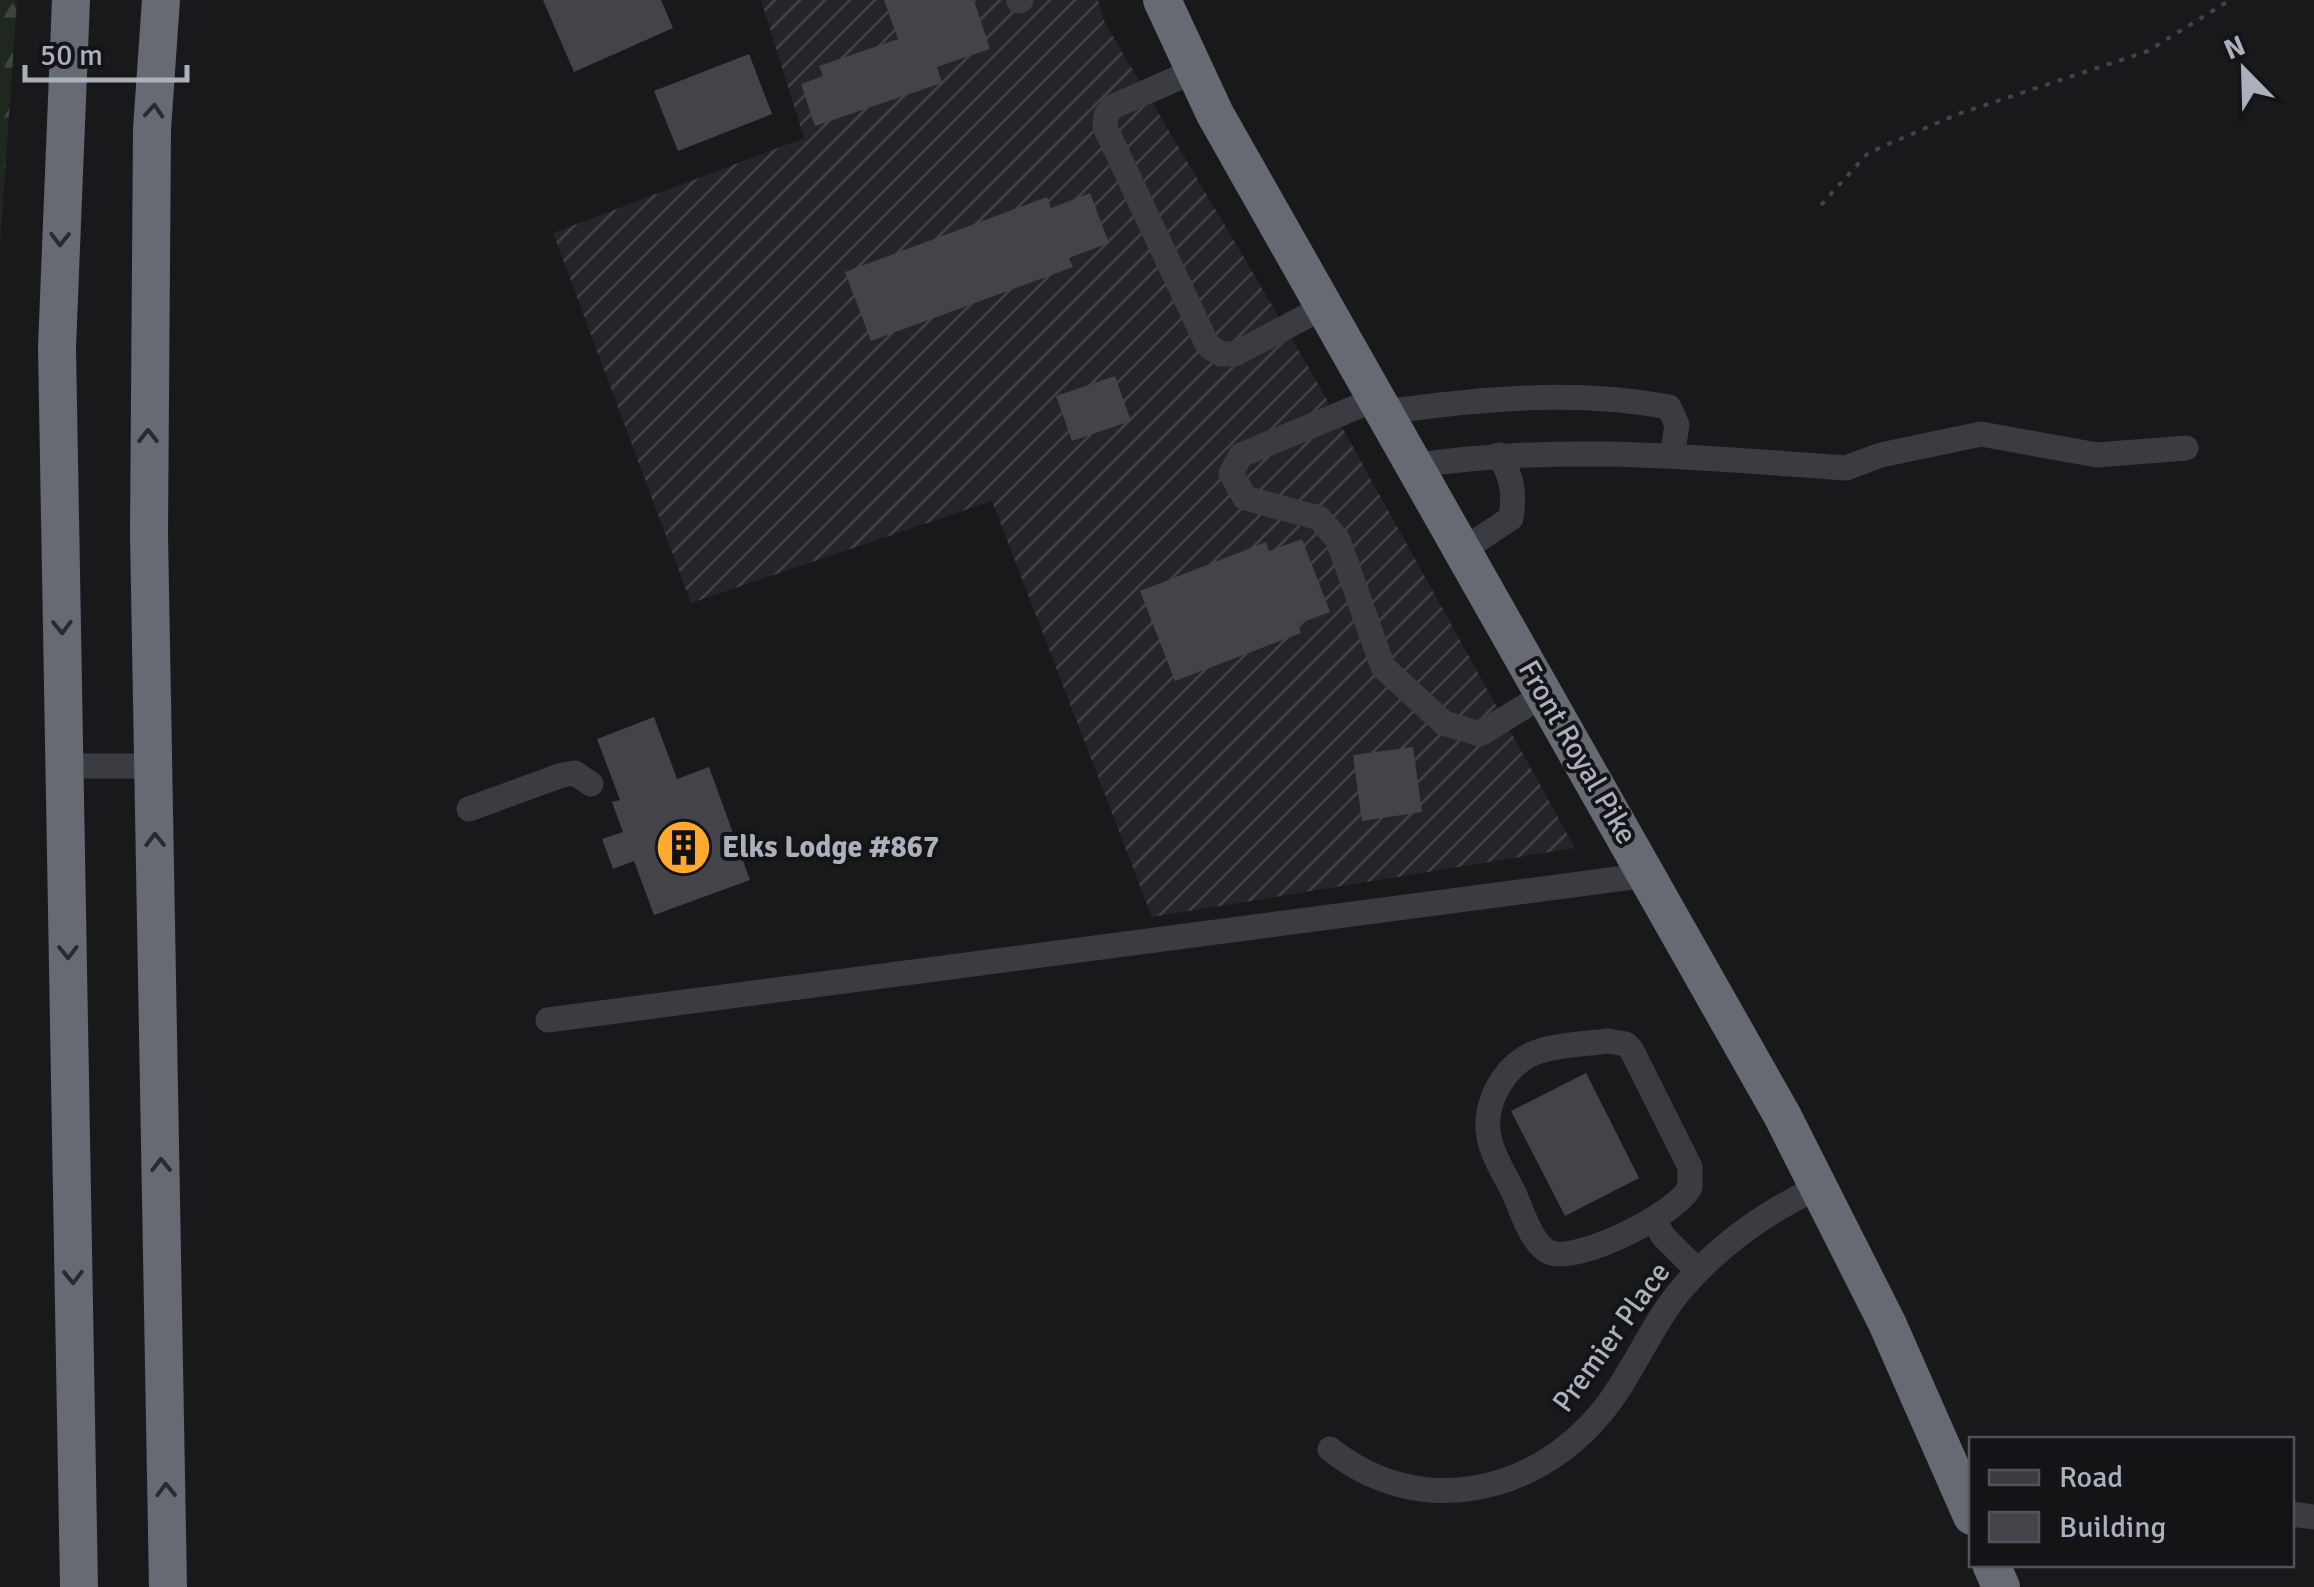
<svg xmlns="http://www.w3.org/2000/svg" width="2314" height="1587" viewBox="0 0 2314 1587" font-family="Signika,sans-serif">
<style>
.industrial{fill:url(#industrial-furrows)}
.forest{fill:url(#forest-firs)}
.building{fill:#434449}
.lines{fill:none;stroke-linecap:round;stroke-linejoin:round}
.path{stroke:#404348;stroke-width:4;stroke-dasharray:5 8;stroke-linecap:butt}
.minor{stroke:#3a3c41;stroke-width:25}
.highway{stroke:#656a73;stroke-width:38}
.oneway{stroke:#282a2e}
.labels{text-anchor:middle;stroke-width:8;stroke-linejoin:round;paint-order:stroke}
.street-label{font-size:30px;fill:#abb1bc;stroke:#141417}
.poi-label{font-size:30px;font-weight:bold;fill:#abb1bc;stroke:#141417;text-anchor:start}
</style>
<defs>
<pattern id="industrial-furrows" width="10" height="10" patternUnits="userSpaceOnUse" patternTransform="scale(2.5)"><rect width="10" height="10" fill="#252529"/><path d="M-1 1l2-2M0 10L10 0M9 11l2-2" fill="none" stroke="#424246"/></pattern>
<pattern id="forest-firs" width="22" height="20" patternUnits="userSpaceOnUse" patternTransform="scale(2.5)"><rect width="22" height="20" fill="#1f281f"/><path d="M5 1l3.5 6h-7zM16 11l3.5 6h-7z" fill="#3d453e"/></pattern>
</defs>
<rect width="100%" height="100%" fill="#19191c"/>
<!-- industrial -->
<path class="industrial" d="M761,0H1098L1104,21L1312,373L1575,848L1152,917L992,501L691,603L553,233L804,138Z"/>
<!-- forest -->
<path class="forest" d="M0,0H17L0,243Z"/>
<!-- building -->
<g class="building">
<path d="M543,0H661L673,28L574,72Z"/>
<path d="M884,0H974L990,49L937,67L942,83L815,126L801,84L823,76L819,66L898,39Z"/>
<path d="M749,54L772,114L678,151L654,91Z"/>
<path d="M1090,193L1109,243L1069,258L1073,267L871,341L845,272L1047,197L1051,208Z"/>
<path d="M1115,376L1131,421L1072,441L1056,396Z"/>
<path d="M1302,539L1330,612L1298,624L1301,633L1175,681L1140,591L1266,542L1269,551Z"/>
<path d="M654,717L677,779L709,767L750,880L654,915L634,861L613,869L602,839L623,832L612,802L620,800L597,739Z"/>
<path d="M1413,747L1422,812L1362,821L1353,755Z"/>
<path d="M1586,1073L1639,1178L1565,1216L1511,1111Z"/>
</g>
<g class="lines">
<!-- path -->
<path class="path" d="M1821,205L1868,153L1958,114L2148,51L2230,0"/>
<!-- minor -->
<g class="minor">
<path d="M1019,1L1021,0"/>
<path d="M1194,71L1112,107L1106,115L1105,127L1208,346L1221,354H1235L1324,307"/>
<path d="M1376,399L1241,455L1231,473L1245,498L1319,518L1338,540L1383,667L1444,723L1480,734L1545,694"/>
<path d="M1384,412C1478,399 1575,389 1669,407L1677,425L1672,456"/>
<path d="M1414,466C1559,443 1701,458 1846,468L1881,455L1981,434L2097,455L2186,448"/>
<path d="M1463,550L1511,518C1515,493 1512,476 1499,455"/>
<path d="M64,766H154"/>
<path d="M469,809L562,775L575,773L591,784"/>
<path d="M548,1020L1648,875"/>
<path d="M1608,1041L1626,1044L1632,1051L1690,1167V1187C1678,1213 1576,1265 1549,1252C1531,1243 1522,1211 1514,1193C1505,1175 1493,1157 1489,1137C1482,1103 1506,1061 1540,1051C1561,1044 1586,1044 1608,1041Z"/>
<path d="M1654,1219L1663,1236L1698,1271"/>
<path d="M1330,1449C1417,1519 1532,1496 1601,1413C1634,1373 1651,1323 1685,1285C1724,1241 1767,1212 1820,1186"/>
<path d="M2292,1514L2314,1517"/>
</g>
<!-- highway -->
<g class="highway">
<path d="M71,0L57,347L79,1587"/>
<path d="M161,0L152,129L149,534L168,1587"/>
<path d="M1162,0L1215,114L1782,1115L1887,1323L1972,1516"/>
<path d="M1991,1564L2001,1587"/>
</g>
</g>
<!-- one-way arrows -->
<defs><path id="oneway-chevron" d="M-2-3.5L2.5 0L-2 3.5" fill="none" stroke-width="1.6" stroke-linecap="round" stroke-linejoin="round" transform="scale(2.5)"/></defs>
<g class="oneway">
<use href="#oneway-chevron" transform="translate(154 111) rotate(-86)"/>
<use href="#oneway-chevron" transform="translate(60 239) rotate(91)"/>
<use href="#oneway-chevron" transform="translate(148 436) rotate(-90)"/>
<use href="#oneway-chevron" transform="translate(62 627) rotate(89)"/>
<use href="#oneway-chevron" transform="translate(155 840) rotate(-91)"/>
<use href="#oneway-chevron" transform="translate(68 952) rotate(89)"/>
<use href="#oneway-chevron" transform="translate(161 1165) rotate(-91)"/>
<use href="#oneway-chevron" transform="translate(73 1277) rotate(89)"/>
<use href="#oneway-chevron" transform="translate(166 1490) rotate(-91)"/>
</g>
<!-- icons -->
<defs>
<symbol id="building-disc" viewBox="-11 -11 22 22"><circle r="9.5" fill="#ffaa2e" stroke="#141417"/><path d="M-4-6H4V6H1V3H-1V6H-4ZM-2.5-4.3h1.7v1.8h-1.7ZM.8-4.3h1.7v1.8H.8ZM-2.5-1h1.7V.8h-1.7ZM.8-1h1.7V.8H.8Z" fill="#111"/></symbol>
</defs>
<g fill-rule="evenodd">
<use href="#building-disc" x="652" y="816" width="63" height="63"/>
</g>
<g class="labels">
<!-- street labels -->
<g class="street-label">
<text transform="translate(1578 752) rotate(60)" y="10">Front Royal Pike</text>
<text transform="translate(1611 1337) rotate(-54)" y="10">Premier Place</text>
</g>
<!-- poi labels -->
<g class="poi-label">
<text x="722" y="857">Elks Lodge #867</text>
</g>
</g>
<!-- legend -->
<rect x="1969" y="1437" width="325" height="130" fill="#141417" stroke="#505359" stroke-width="2.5"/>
<rect x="1989" y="1470" width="50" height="15" fill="#3a3c41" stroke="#505359" stroke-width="2.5"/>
<text x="2059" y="1487" font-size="30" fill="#abb1bc">Road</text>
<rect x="1989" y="1512" width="50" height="30" fill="#434449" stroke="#505359" stroke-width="2.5"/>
<text x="2059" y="1537" font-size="30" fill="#abb1bc">Building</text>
<!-- north arrow -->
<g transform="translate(2244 70) rotate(337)" stroke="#141417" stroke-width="8" paint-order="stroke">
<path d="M0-8L18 38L0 25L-18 38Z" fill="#abb1bc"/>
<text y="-15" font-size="28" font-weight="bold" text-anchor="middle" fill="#abb1bc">N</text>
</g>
<!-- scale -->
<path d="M25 65v15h162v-15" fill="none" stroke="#abb1bc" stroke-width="5"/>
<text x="40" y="65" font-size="30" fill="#abb1bc" stroke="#141417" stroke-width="8" paint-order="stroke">50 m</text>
</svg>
